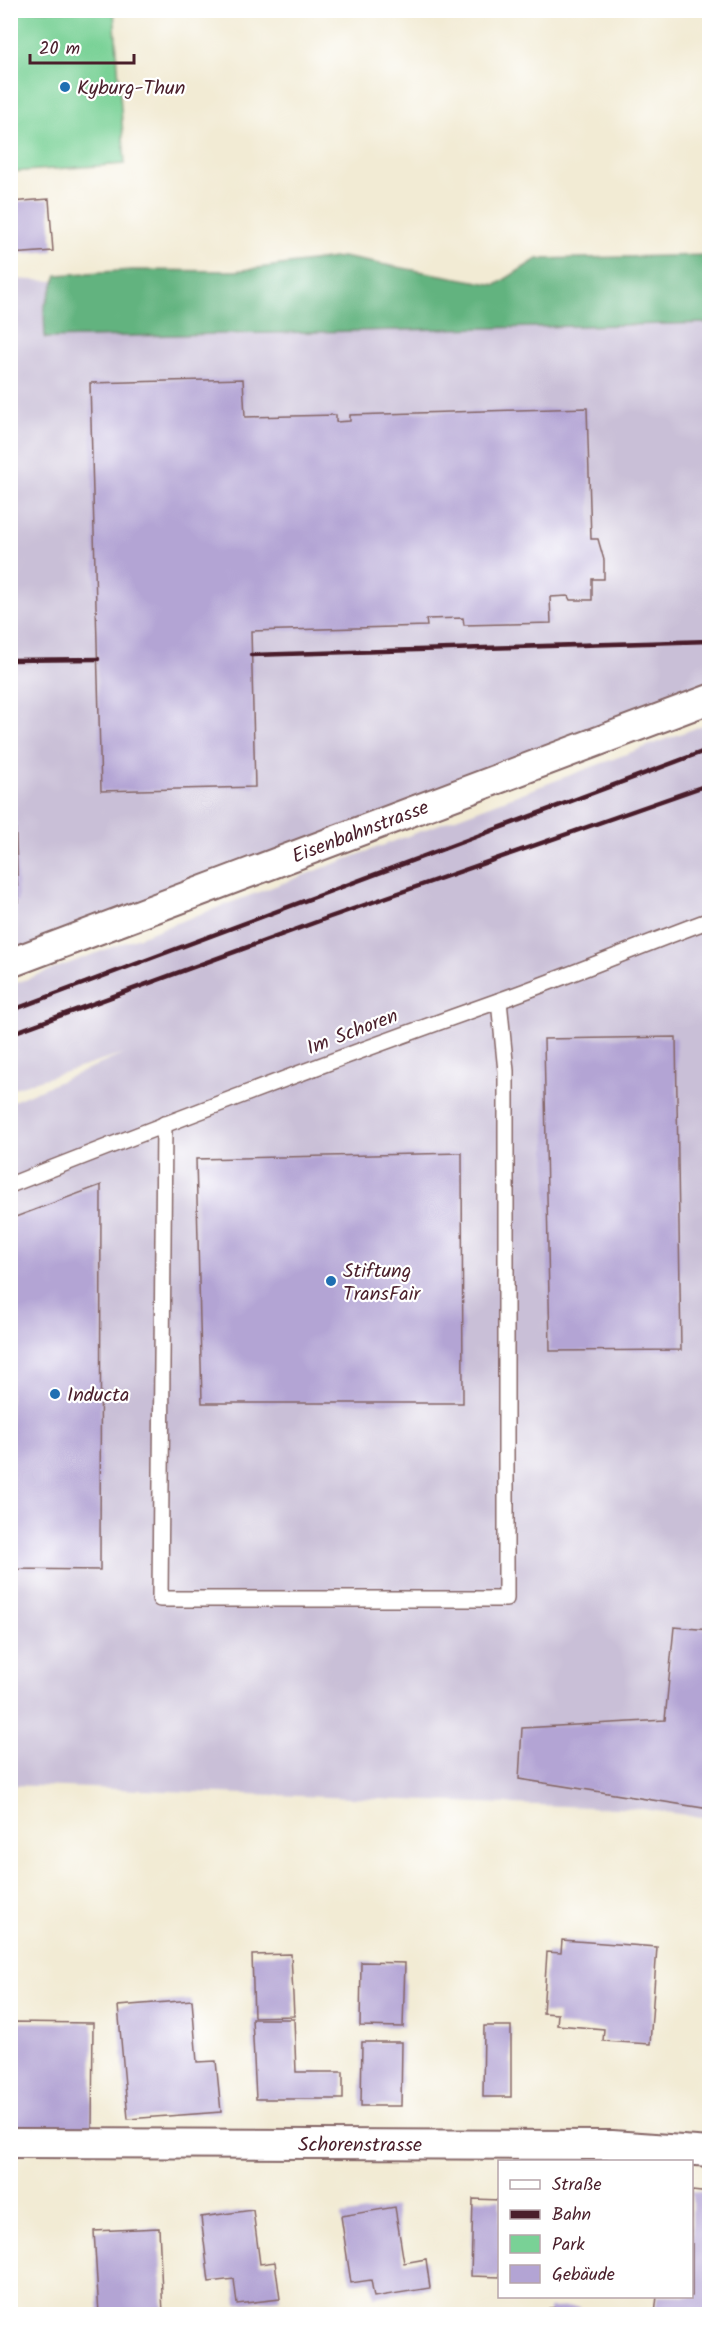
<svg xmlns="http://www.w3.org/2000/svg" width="720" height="2325" viewBox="0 0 720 2325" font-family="Kalam,sans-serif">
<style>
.industrial{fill:#c9bfd7}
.green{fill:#79d196;stroke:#627860;stroke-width:1.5}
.forest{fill:#62b37f;stroke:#566955;stroke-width:1.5}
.building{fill:#b3a4d4}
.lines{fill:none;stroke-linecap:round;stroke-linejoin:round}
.service-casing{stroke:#856666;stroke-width:18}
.minor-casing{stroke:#856666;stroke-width:32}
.service{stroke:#fff;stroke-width:15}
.minor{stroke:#fff;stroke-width:28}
.rail{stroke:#4a1f2b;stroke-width:4.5}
.poi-dot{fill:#1f6fb2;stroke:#fff;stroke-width:2}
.labels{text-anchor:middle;stroke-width:4.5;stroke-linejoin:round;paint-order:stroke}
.poi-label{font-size:20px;fill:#4a1f2b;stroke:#fff;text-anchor:start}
.street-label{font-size:20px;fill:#4a1f2b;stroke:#fff}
</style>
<rect width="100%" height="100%" fill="#fff"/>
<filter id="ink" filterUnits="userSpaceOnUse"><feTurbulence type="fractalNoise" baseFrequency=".0167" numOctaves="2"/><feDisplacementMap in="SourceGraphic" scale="12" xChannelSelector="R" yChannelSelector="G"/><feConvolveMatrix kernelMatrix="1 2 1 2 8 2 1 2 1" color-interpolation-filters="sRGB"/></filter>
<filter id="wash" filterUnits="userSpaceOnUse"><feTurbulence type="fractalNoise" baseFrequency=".008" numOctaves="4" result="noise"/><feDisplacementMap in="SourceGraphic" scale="24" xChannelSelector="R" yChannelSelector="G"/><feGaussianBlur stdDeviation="1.35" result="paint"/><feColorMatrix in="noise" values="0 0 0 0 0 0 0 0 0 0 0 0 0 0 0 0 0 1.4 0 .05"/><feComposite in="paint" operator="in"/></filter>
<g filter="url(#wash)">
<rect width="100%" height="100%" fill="#f2ebd4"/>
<!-- industrial -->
<g class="industrial">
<path d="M11,279L54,281L44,308L46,338L709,323V699L11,963Z"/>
<path d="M709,723V1818L642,1809L11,1785V1102L124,1054L11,1089V985Z"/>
</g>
<!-- green -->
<path class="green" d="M11,10L114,11L125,164L11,172Z"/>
<!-- forest -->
<path class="forest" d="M709,255V323L45,338L44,308L57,275L132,270L235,271L342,257L496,285L537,259Z"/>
<g id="blocks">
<!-- building -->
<g class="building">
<path d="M49,199L53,251L10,254V202Z"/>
<path d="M243,379L245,417L336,415V422L350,421V415L587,408L591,539H598L604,560V579H592V600H570L568,596L550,597L551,623L464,625L463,618L426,619L427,626L251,631L255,787L101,791L90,383Z"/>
<path d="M10,718H12L18,902H10Z"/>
<path d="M676,1037L681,1350L550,1351L544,1039Z"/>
<path d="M462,1153L463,1403H202L196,1159Z"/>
<path d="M101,1185L100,1570L10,1569V1219Z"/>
<path d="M674,1627L710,1630V1809L519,1779L522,1728L665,1720Z"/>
<path d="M562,1940L657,1947L650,2044L603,2041L604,2029L557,2025L558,2014L543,2013L547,1952L561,1953Z"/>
<path d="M291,1954L294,2016L254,2017L252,1955Z"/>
<path d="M361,1962L405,1963L403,2027L360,2026Z"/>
<path d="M192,2000L197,2062L216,2061L221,2112L128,2119L118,2006Z"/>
<path d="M252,2019H294L296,2072H343V2099H256Z"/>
<path d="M10,2022L93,2023L92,2130L12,2128Z"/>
<path d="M484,2026H511V2097H483Z"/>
<path d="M362,2042H402L401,2106H361Z"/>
<path d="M692,2191L710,2193V2314H655L657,2296H692Z"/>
<path d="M473,2199L500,2200V2277L471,2276Z"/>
<path d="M395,2207L404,2263L426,2259L430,2288L374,2297L371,2280L351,2283L341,2216Z"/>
<path d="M253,2210L260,2264L275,2262L280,2299L237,2304L234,2279L209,2282L201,2217Z"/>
<path d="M159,2228L163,2314H99L94,2231Z"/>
<path d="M580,2307L581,2314H549V2308Z"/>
</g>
</g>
</g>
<g filter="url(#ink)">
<use href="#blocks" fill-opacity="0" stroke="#856666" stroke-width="1.5"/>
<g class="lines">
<defs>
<g id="service">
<path d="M164,1124L160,1599H506V1071L499,1001"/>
<path d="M10,1185C172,1121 334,1059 498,1001C569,976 639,946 710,920"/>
</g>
<g id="minor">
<path id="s1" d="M10,963L710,699"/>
<path id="s2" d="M10,2143L612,2145L710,2152"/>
</g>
</defs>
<!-- service casing -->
<use href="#service" class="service-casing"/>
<!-- minor casing -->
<use href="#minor" class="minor-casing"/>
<!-- service -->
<use href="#service" class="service"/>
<!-- minor -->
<use href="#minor" class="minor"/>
<!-- rail -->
<g class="rail">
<path d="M251,655L710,641"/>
<path d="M10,660L98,659"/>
<path d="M10,1011L710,749"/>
<path d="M10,1034L330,917L710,784"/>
</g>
</g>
</g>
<!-- markers -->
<g class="poi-dot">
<circle cx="65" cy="87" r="6"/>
<circle cx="331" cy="1281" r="6"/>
<circle cx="55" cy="1394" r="6"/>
</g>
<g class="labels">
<!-- poi labels -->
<g class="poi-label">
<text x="77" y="94">Kyburg-Thun</text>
<text x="343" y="1277">Stiftung<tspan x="343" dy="23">TransFair</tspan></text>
<text x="67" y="1401">Inducta</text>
</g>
<!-- street labels -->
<g class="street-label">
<text dy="7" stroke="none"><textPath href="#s1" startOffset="374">Eisenbahnstrasse</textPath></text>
<text transform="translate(352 1031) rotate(-21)" y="7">Im Schoren</text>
<text dy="7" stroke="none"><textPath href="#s2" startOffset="350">Schorenstrasse</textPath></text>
</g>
</g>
<!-- margin -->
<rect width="720" height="2325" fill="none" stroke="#fff" stroke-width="36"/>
<!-- legend -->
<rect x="498" y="2160" width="195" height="138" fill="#ffffff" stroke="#b7a5aa" stroke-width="1.5"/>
<rect x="510" y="2180" width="30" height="9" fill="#ffffff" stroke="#b7a5aa" stroke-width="1.5"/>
<text x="552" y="2190" font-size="18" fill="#4a1f2b">Straße</text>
<rect x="510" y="2210" width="30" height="9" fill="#4a1f2b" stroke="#b7a5aa" stroke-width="1.5"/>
<text x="552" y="2220" font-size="18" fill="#4a1f2b">Bahn</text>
<rect x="510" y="2235" width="30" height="18" fill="#79d196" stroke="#b7a5aa" stroke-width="1.5"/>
<text x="552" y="2250" font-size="18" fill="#4a1f2b">Park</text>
<rect x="510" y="2265" width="30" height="18" fill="#b3a4d4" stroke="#b7a5aa" stroke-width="1.5"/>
<text x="552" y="2280" font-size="18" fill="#4a1f2b">Gebäude</text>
<!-- scale -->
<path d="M30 54v9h104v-9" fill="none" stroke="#4a1f2b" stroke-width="3"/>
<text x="39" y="54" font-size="18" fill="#4a1f2b" stroke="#ffffff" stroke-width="4.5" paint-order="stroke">20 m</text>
</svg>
